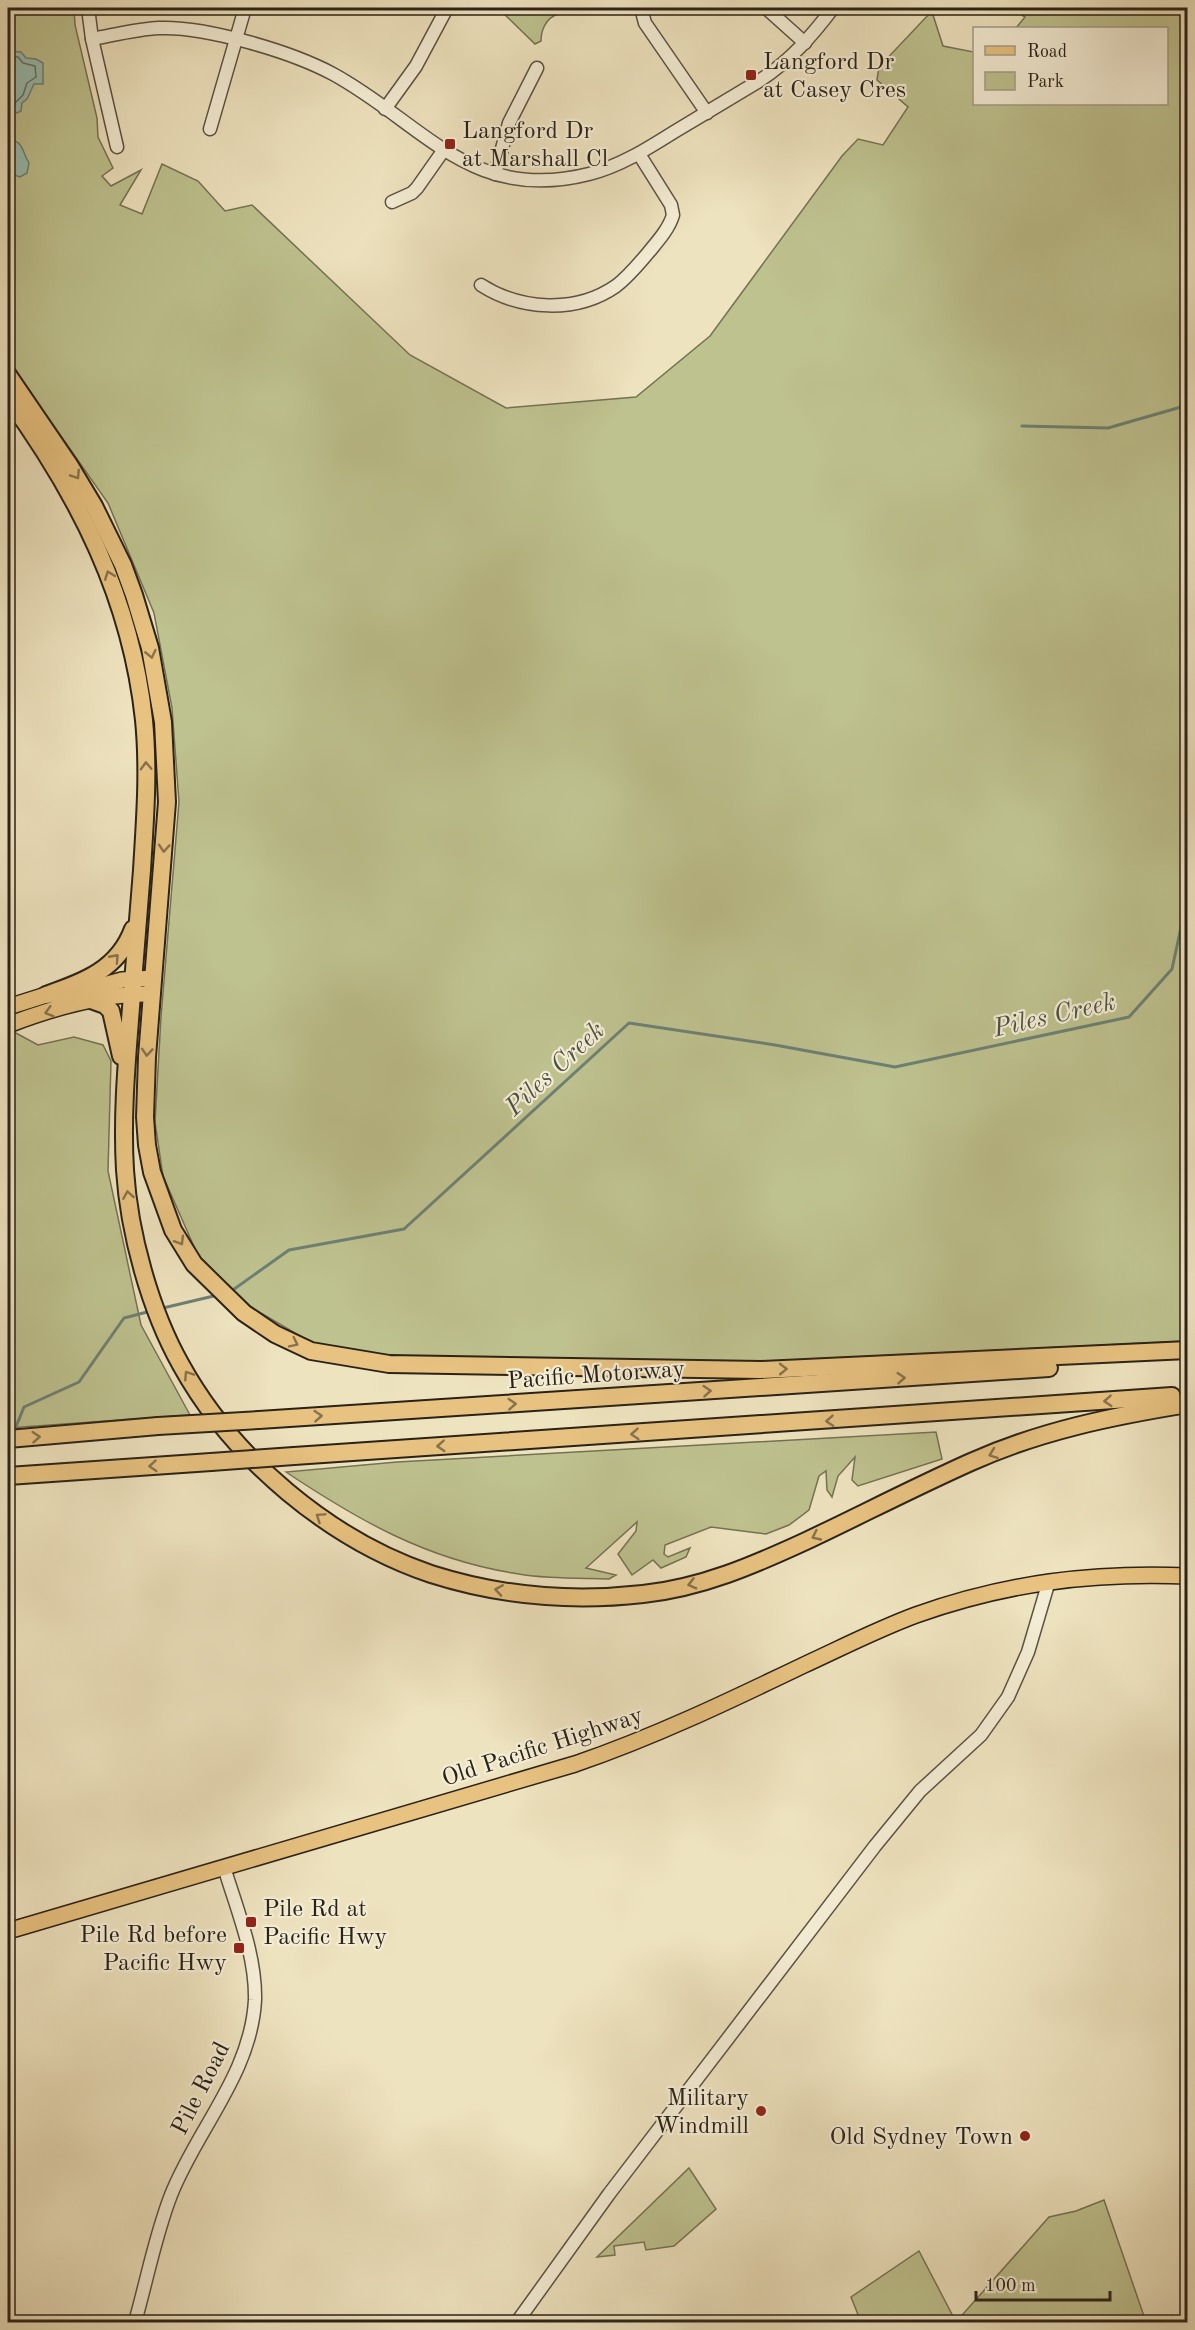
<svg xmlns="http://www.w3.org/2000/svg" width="1195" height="2330" viewBox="0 0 1195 2330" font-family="'Old Standard TT',serif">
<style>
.green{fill:#bec28f;stroke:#747254;stroke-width:1.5}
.water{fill:#99beb2;stroke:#6d8074;stroke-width:1.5}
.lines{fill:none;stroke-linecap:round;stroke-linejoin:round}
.shore{stroke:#627065;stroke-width:1.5}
.stream{stroke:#6d8074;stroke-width:3}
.minor-casing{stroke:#5b5242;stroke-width:15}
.major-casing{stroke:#2a2218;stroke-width:18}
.highway-casing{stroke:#2a2218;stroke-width:20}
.minor{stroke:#f4edd5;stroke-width:12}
.major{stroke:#e7c280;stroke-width:15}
.highway{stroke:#e7c280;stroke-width:16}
.highway-bridge-casing{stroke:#2a2218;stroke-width:20;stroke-linecap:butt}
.highway-bridge{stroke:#e7c280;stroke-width:16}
.oneway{stroke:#88724c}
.poi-dot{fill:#8f2418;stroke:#f4edd5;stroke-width:2}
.labels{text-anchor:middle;stroke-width:4.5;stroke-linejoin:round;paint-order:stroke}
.poi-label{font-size:24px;fill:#2a2218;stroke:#f4edd5;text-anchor:start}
.street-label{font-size:24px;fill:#2a2218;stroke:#f4edd5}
.water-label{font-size:26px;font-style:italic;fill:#4b5146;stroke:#f4edd5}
</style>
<rect width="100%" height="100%" fill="#eee3bf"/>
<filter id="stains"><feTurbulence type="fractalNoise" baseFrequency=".00333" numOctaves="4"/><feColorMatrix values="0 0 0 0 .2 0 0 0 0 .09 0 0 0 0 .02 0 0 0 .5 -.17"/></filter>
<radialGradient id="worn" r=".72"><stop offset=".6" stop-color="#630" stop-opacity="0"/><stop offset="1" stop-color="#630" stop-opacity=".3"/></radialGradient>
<!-- green -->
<g class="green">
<path d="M8,8H74L75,25L97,118L98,137L113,168L102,176L111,186L141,170L120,205L142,214L162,164L198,181L225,211L252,205L410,355L506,408L636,397L710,336L842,156L858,139L883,145L908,107L877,80L879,67L929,14L933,15L943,46L974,52V104H1166V28H1016L1025,17L1010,8H1187V1341L729,1363L393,1358L312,1343L249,1306L199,1258L163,1176L155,1122L161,1017L179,802L172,708L154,613L108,503L8,361Z"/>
<path d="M498,8H555L558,14C546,18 541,30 541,41L535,44Z"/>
<path d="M14,1032L38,1045L74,1037L103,1045L111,1061L108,1171L141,1325L190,1415L8,1428V1036Z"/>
<path d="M936,1432L942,1459L858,1486L852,1480L855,1457L838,1476L832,1497L827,1490L826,1471L819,1476L809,1510L789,1525L766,1534L711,1527L665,1545L664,1554L668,1557L690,1548L686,1557L661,1568L653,1560L632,1575L618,1554L636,1531L637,1522L586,1568L616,1575L609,1579C577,1578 545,1579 513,1573C426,1559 358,1520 286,1472L397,1462Z"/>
<path d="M689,2168L716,2209L674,2246L646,2250L644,2242L614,2246L615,2255L597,2257Z"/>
<path d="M1104,2200L1146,2322H861L851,2297L919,2251L956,2322L1049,2217L1076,2211Z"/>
</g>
<!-- water -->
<g class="water">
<path d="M8,51L21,52L26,58L36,59L43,63V84H34L27,99L22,103L21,111L17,113L8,108Z"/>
<path d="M10,139C25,143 22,153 29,163L27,173L20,177L8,173V142Z"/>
</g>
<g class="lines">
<!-- shore -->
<path class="shore" d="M8,57H18L23,63L35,66L36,77L27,83L23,95L14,104H8"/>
<!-- stream -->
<g class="stream">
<path d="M1022,426L1108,428L1188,405"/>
<path d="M230,1292L289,1250L404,1229L629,1023L775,1045L895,1067L1129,1017L1172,969L1188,895"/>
<path d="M163,1308L218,1295"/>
<path d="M13,1434L24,1407L79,1382L124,1318L151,1311"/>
</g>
<defs>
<g id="minor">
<path d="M88,8L92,39L117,147"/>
<path d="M641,8L645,23L707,113"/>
<path d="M766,8L805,43"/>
<path d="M92,39C114,35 137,29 159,28C206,26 292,52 333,74C423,123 471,204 589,174C620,166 647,149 674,132C702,115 731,98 759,81C790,61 811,37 833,8"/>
<path d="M385,109L416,66L447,8"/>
<path d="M210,129L245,8"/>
<path d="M495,174L509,123L537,68"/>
<path d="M392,202L412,193L417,188L443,151"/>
<path d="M481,285C520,310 576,314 616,286C628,277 638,265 648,253C657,242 669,229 673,215L671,205L639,154"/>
<path d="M135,2322C147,2280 155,2236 171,2195C197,2129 251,2074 255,2000C256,1955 237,1910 224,1867"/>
<path d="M517,2322L609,2194L875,1846L920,1791L981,1735L1008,1697L1028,1652L1049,1581"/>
</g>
<g id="major">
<path d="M8,1007L46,995H67L122,980L153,978"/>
<path d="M8,1025C52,1008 104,993 152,994"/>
<path d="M8,1931L575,1764C654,1737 729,1701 804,1665C841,1648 878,1629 916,1615C1006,1583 1092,1572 1188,1576"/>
</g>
<g id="highway">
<path d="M8,375L70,466L94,506L123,565L134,595L150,648L163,722L167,802L147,1057L145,1117L147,1145L152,1172L173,1230L194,1264L244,1313L275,1334L311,1351L389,1364L761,1370L1188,1350"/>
<path d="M8,398C79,496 131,598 144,720C149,771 145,820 142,870C138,920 134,970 130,1020C126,1070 122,1120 125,1170C129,1233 150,1310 181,1365C233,1459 330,1540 431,1574C500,1596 572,1602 643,1594C701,1588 754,1565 806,1541C861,1515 915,1487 971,1462C1040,1431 1113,1416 1188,1404"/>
<path d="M46,995C83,982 118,970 133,929"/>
<path d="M91,1000L105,1005L111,1011L121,1056"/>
<path d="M259,1420L1049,1368"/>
<path d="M8,1439L158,1426"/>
<path d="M294,1456L1172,1396"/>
<path d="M8,1476L211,1462"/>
</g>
</defs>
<!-- minor casing -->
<use href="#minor" class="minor-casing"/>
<!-- major casing -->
<use href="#major" class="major-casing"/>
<!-- highway casing -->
<use href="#highway" class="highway-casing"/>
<!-- minor -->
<use href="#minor" class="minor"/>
<!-- major -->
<use href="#major" class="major"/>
<!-- highway -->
<use href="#highway" class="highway"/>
<defs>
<g id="highway-bridge">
<path d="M158,1426L259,1420"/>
<path d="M211,1462L294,1456"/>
</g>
</defs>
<!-- highway-bridge casing -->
<use href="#highway-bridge" class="highway-bridge-casing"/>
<!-- highway-bridge -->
<use href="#highway-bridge" class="highway-bridge"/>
</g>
<!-- one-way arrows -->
<defs><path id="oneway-chevron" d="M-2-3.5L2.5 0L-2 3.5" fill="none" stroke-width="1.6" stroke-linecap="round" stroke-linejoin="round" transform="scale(1.5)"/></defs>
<g class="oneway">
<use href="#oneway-chevron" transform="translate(76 475) rotate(57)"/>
<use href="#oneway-chevron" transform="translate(109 575) rotate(-111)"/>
<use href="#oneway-chevron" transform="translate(151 654) rotate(77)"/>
<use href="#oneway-chevron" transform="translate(146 766) rotate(-92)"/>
<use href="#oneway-chevron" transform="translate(164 848) rotate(94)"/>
<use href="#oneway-chevron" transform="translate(115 958) rotate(-48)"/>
<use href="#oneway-chevron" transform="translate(49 1012) rotate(164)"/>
<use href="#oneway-chevron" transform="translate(147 1052) rotate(94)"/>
<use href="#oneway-chevron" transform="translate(128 1195) rotate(-99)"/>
<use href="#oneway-chevron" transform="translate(180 1241) rotate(59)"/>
<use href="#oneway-chevron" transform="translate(294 1343) rotate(26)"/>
<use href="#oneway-chevron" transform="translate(783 1369) rotate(-1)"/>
<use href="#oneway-chevron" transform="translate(188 1375) rotate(-123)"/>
<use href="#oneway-chevron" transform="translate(901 1378) rotate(-4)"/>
<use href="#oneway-chevron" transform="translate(707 1391) rotate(-4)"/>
<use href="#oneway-chevron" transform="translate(1108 1401) rotate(176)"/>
<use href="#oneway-chevron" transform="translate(512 1404) rotate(-4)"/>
<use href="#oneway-chevron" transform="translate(318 1416) rotate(-4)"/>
<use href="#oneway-chevron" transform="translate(830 1421) rotate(176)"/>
<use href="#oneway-chevron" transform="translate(635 1434) rotate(176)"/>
<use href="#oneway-chevron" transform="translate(36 1437) rotate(-4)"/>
<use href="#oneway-chevron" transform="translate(441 1446) rotate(176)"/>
<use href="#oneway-chevron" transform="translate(993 1454) rotate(160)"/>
<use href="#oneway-chevron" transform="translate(153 1466) rotate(176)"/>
<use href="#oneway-chevron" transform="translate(320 1517) rotate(-146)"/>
<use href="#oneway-chevron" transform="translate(816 1536) rotate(155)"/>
<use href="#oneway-chevron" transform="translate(692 1584) rotate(166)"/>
<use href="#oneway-chevron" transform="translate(499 1590) rotate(-171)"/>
</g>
<!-- markers -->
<g class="poi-dot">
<rect x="745" y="69" width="12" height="12" rx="3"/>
<rect x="444" y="138" width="12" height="12" rx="3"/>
<rect x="245" y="1916" width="12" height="12" rx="3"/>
<rect x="233" y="1942" width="12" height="12" rx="3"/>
<circle cx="761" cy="2111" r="6"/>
<circle cx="1025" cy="2136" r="6"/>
</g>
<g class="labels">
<!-- poi labels -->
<g class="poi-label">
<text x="763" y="69">Langford Dr<tspan x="763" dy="28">at Casey Cres</tspan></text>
<text x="462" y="138">Langford Dr<tspan x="462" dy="28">at Marshall Cl</tspan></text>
<text x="263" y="1916">Pile Rd at<tspan x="263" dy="28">Pacific Hwy</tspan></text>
<text x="227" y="1942" text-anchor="end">Pile Rd before<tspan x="227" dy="28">Pacific Hwy</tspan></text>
<text x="749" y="2105" text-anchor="end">Military<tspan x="749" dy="28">Windmill</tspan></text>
<text x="1013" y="2144" text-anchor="end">Old Sydney Town</text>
</g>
<!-- street labels -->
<g class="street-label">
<text transform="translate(596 1374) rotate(-4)" y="8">Pacific Motorway</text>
<text transform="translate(542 1746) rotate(-18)" y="8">Old Pacific Highway</text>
<text transform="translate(200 2088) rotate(-63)" y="8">Pile Road</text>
</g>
<!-- water labels -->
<g class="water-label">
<text transform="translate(1054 1014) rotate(-13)" y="9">Piles Creek</text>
<text transform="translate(554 1068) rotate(-43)" y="9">Piles Creek</text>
</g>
</g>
<!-- margin -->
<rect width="1195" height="2330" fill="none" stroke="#eee3bf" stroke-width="30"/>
<rect x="9" y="9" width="1177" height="2312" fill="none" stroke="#2a2218" stroke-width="3"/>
<rect x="15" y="15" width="1165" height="2300" fill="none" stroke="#2a2218" stroke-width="1.5"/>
<!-- legend -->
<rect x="973" y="27" width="195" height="78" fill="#f4edd5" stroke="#a39c89" stroke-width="1.5"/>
<rect x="985" y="46" width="30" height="9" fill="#e7c280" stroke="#a39c89" stroke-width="1.5"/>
<text x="1027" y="57" font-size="18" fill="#2a2218">Road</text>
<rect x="985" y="72" width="30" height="18" fill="#bec28f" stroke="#a39c89" stroke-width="1.5"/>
<text x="1027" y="87" font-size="18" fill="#2a2218">Park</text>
<!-- scale -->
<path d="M976 2291v9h134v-9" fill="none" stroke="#2a2218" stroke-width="3"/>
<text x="985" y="2291" font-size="18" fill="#2a2218" stroke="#f4edd5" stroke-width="4.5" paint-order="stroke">100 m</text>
<rect width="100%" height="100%" filter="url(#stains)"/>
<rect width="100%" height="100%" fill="url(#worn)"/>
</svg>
